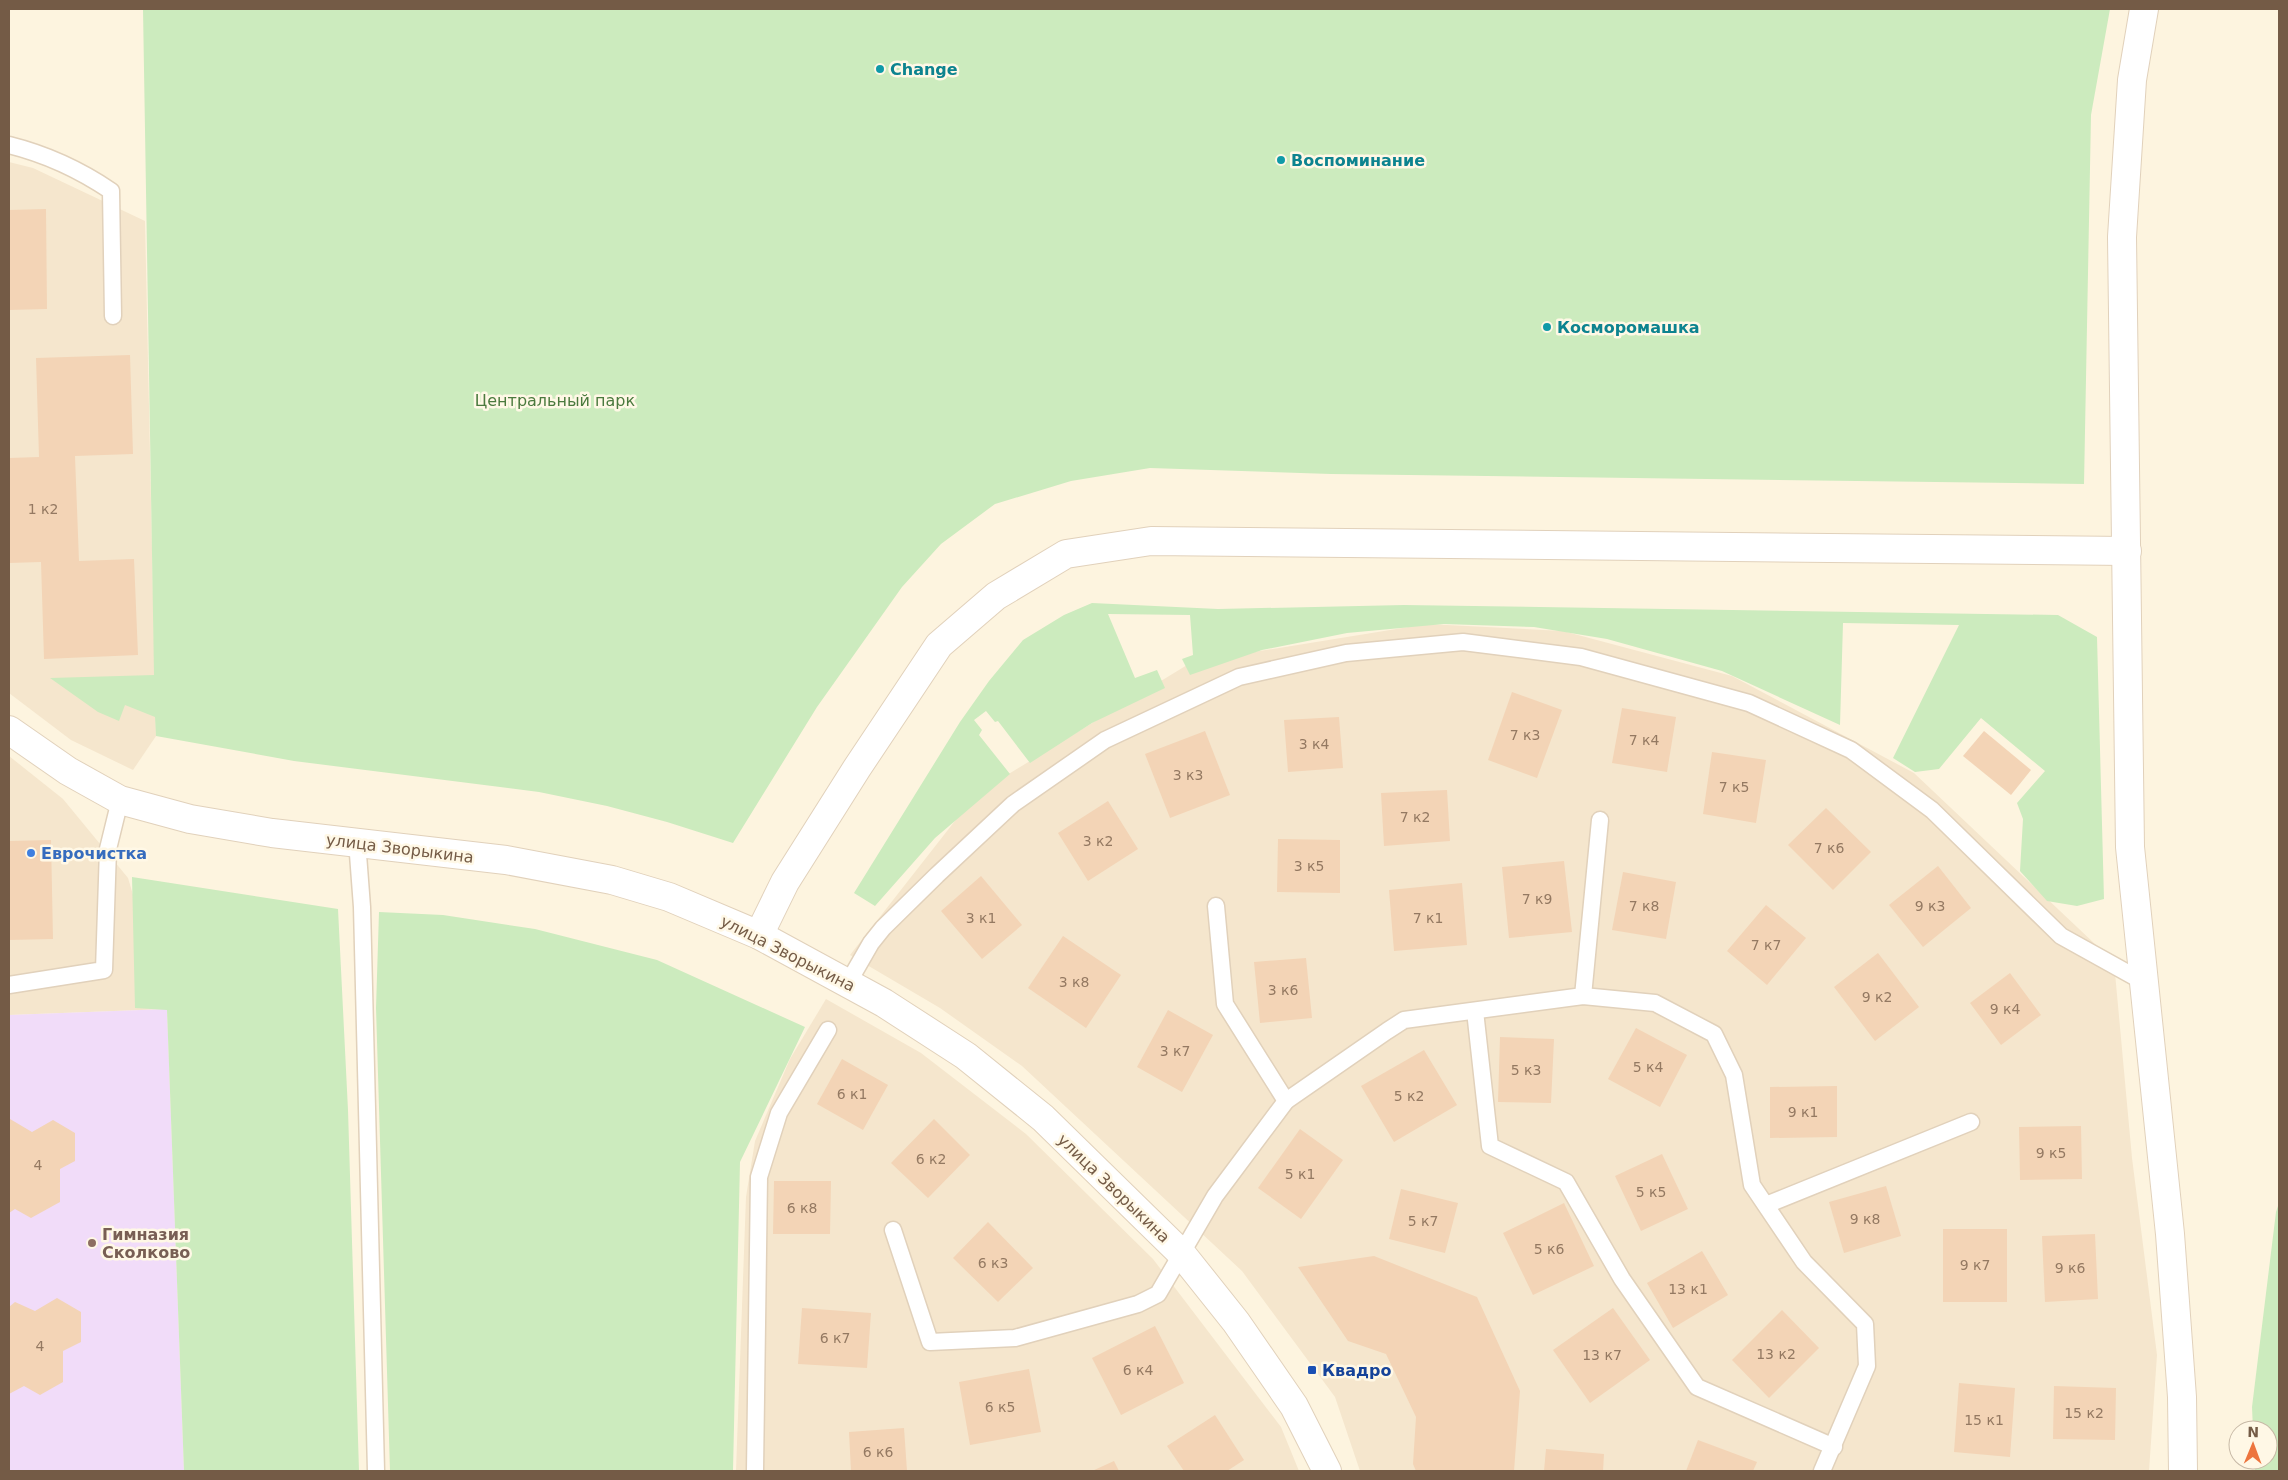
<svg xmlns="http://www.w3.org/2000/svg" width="2288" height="1480" viewBox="0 0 2288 1480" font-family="'DejaVu Sans',sans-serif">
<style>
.residential{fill:#f5e6cd}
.education{fill:#f1dcf9}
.green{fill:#ccebbe}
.building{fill:#f3d4b6}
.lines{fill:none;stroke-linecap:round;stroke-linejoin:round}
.service-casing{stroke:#e1d1bb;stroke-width:19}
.minor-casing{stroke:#e1d1bb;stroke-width:30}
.service{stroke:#fff;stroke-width:16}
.minor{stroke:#fff;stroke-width:28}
.culture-dot{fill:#0f9aa8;stroke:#fff8e6;stroke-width:2}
.shop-dot{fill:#3f7fe0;stroke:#fff8e6;stroke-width:2}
.education-dot{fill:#8d6e63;stroke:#fff8e6;stroke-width:2}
.transit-dot{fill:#1a4fb4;stroke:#fff8e6;stroke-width:2}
.labels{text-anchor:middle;stroke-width:5;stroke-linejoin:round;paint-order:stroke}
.number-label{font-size:14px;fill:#947962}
.culture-label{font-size:16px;font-weight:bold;fill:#0d838f;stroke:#fff8e6;text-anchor:start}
.park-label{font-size:16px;fill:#4b7a3e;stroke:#fff8e6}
.street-label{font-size:16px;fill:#745b46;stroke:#fff8e6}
.shop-label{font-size:16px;font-weight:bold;fill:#366cbe;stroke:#fff8e6;text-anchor:start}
.education-label{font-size:16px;font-weight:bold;fill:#785e54;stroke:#fff8e6;text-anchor:start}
.transit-label{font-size:16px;font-weight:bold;fill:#164399;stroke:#fff8e6;text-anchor:start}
</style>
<rect width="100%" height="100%" fill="#fdf4df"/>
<!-- residential -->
<g class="residential">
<path d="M9,162L33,168L145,221L156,736L133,770L71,740L9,693Z"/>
<path d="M1427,624L1563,631L1732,676L1914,773L2114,962L2132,1158L2157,1355L2149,1471H1360L1335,1397L1242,1271L1022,1066L940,1008L850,955L976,794L1192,662Z"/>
<path d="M9,756L63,799L128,878L167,1009L9,1015Z"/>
<path d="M826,999L921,1053L1026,1134L1153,1259L1281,1427L1299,1471H736L746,1197L755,1141L790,1059Z"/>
</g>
<!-- education -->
<path class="education" d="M167,1009L184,1471H9V1015Z"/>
<!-- green -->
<g class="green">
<path d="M143,9H2110L2091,115L2084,484L1331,474L1150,468L1071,481L995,504L941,544L902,587L817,707L733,843L667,822L607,806L539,792L294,761L156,736L155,717L125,705L119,721L98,712L50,678L154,675Z"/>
<path d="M1092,603L1218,609L1404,605L2058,615L2097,637L2104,899L2077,906L2047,901L2020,871L2023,819L2017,803L2045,771L1981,718L1939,769L1915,772L1893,758L1959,625L1843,623L1840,725L1722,671L1607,639L1534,627L1444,624L1347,633L1262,650L1190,675L1182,659L1193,655L1190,615L1108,614L1135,678L1157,670L1165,688L1092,723L1030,763L998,721L995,722L986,711L974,720L982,730L979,735L1010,774L935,838L875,906L854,893L960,722L989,681L1023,640L1064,615Z"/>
<path d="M132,877L338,909L348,1110L359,1471H184L167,1010L135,1008Z"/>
<path d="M379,912L443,915L535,929L657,960L805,1027L740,1162L733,1471H390L376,1008Z"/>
<path d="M2279,1203V1471H2255L2254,1460H2268V1430H2253L2252,1407L2276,1212Z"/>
</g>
<!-- building -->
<g class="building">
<path d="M46,209L47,309L9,310V210Z"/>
<path d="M130,355L133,454L75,456L79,561L134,559L138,655L44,659L41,562L9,563V458L39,457L36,358Z"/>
<path d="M1512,692L1562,710L1537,778L1488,760Z"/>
<path d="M1622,708L1676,717L1667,772L1612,763Z"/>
<path d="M1339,717L1343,768L1288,772L1284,720Z"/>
<path d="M1205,731L1230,795L1170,818L1145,754Z"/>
<path d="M1984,731L2031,770L2011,795L1963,756Z"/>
<path d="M1712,752L1766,760L1756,823L1703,814Z"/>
<path d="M1447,790L1450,841L1384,846L1381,793Z"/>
<path d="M1108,801L1138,849L1088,881L1058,833Z"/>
<path d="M1826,808L1871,852L1833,890L1788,845Z"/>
<path d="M1278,839L1340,840V893L1277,892Z"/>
<path d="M51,840L53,939L9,940V841Z"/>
<path d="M1564,861L1572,932L1509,938L1502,867Z"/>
<path d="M1938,866L1971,908L1923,947L1889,905Z"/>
<path d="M1623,872L1676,882L1666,939L1612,930Z"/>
<path d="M981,876L1022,925L982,959L941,911Z"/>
<path d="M1462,883L1467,945L1394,951L1389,890Z"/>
<path d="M1766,905L1806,938L1767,985L1727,951Z"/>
<path d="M1063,936L1121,975L1086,1028L1028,988Z"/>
<path d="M1878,953L1919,1007L1875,1041L1834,987Z"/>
<path d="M1306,958L1312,1018L1260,1023L1254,962Z"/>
<path d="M2010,973L2041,1015L2001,1045L1970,1003Z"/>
<path d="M1168,1010L1213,1035L1182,1092L1137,1067Z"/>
<path d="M1636,1028L1687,1055L1660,1107L1608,1079Z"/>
<path d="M1500,1037L1554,1039L1551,1103L1498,1102Z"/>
<path d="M1424,1050L1457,1105L1394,1142L1361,1086Z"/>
<path d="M842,1059L888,1085L863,1130L817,1104Z"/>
<path d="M1837,1086V1137L1770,1138V1087Z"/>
<path d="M10,1119L32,1132L53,1120L75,1133V1161L60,1169V1202L31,1218L15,1209L9,1213Z"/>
<path d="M934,1119L970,1155L928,1198L891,1163Z"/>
<path d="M2081,1126L2082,1179L2020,1180L2019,1127Z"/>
<path d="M1300,1129L1343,1160L1301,1219L1258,1188Z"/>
<path d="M1662,1154L1688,1209L1641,1231L1615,1176Z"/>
<path d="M774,1181H831L830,1234H773Z"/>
<path d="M1886,1186L1901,1236L1844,1253L1829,1202Z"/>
<path d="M1401,1189L1458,1203L1445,1253L1389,1239Z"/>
<path d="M1564,1203L1594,1266L1533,1295L1503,1233Z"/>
<path d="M988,1222L1033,1268L998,1302L953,1258Z"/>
<rect x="1943" y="1229" width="64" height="73"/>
<path d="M2095,1234L2098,1299L2045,1302L2042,1236Z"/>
<path d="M1702,1251L1728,1295L1673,1328L1647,1283Z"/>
<path d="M1374,1256L1477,1297L1520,1391L1514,1471H1416L1413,1464L1416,1417L1386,1354L1348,1341L1298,1267Z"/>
<path d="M57,1298L81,1312V1342L63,1351V1382L40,1395L24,1386L9,1394V1307L15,1302L35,1311Z"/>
<path d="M802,1308L871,1313L867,1368L798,1364Z"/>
<path d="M1613,1308L1650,1360L1590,1403L1553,1350Z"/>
<path d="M1782,1310L1819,1348L1769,1398L1732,1360Z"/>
<path d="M1155,1326L1184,1383L1121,1415L1092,1358Z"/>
<path d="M1029,1369L1041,1432L970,1445L959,1382Z"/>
<path d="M1959,1383L2015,1388L2010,1457L1954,1452Z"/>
<path d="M2054,1386L2116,1388L2115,1440L2053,1439Z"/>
<path d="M1215,1415L1244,1460L1227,1471H1184L1167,1446Z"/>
<path d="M904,1428L907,1471H851L849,1432Z"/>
<path d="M1698,1440L1757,1462L1753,1471H1686Z"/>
<path d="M1546,1449L1604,1454L1603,1471H1544Z"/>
<path d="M1114,1461L1119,1471H1092Z"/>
</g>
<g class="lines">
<defs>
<g id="service">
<path d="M9,145C45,154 80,170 111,191L113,316"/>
<path d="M357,841L362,907L376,1471"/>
<path d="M1216,906L1225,1004L1286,1101"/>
<path d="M848,983L871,943L883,928L937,875L1013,804L1105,740L1239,677L1346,653L1463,642L1581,657L1749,703L1851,750L1932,810L2061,936L2142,981"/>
<path d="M9,985L104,970L108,849L120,800"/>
<path d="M1583,996L1600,820"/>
<path d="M1475,1011L1490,1146L1566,1182L1622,1279L1697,1387L1834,1447"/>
<path d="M1766,1205L1971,1122"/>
<path d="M893,1230L930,1342L1015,1338L1138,1304L1158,1294L1215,1196L1286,1101L1387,1031L1404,1020L1583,996L1655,1003L1714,1034L1734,1075L1752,1185L1804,1262L1865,1324L1867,1366L1822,1471"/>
<path d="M755,1471L759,1177L779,1113L828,1030"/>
</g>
<g id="minor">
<path d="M2144,9L2132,80L2122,237L2130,847L2170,1234L2182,1397L2183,1471"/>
<path d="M9,730L68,771L120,800L190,819L272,833L506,860L612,880L669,897L759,935L884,1003L966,1056L1043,1118L1181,1253L1236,1322L1294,1406L1327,1471"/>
<path d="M759,935L785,882L857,768L939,645L996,596L1066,554L1151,541L2127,551"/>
</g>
</defs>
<!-- service casing -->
<use href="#service" class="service-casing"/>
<!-- minor casing -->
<use href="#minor" class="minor-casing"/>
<!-- service -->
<use href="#service" class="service"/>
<!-- minor -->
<use href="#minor" class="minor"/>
</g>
<!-- markers -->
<g class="culture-dot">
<circle cx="880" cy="69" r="5"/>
<circle cx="1281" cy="160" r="5"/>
<circle cx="1547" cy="327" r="5"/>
</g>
<circle class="shop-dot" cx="31" cy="853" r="5"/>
<circle class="education-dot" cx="92" cy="1243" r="5"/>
<rect class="transit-dot" x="1307" y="1365" width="10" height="10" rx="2.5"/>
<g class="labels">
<!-- number labels -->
<g class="number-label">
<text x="43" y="514">1 к2</text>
<text x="1525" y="740">7 к3</text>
<text x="1644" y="745">7 к4</text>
<text x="1314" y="749">3 к4</text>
<text x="1188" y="780">3 к3</text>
<text x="1734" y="792">7 к5</text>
<text x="1415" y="822">7 к2</text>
<text x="1098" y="846">3 к2</text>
<text x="1829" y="853">7 к6</text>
<text x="1309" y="871">3 к5</text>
<text x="1537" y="904">7 к9</text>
<text x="1644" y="911">7 к8</text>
<text x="1930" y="911">9 к3</text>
<text x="981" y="923">3 к1</text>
<text x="1428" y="923">7 к1</text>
<text x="1766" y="950">7 к7</text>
<text x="1074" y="987">3 к8</text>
<text x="1283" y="995">3 к6</text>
<text x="1877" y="1002">9 к2</text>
<text x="2005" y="1014">9 к4</text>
<text x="1175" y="1056">3 к7</text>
<text x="1648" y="1072">5 к4</text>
<text x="1526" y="1075">5 к3</text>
<text x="852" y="1099">6 к1</text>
<text x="1409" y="1101">5 к2</text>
<text x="1803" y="1117">9 к1</text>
<text x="2051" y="1158">9 к5</text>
<text x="931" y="1164">6 к2</text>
<text x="38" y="1170">4</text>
<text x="1300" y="1179">5 к1</text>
<text x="1651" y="1197">5 к5</text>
<text x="802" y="1213">6 к8</text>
<text x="1865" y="1224">9 к8</text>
<text x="1423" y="1226">5 к7</text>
<text x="1549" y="1254">5 к6</text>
<text x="993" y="1268">6 к3</text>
<text x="1975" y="1270">9 к7</text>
<text x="2070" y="1273">9 к6</text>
<text x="1688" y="1294">13 к1</text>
<text x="835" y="1343">6 к7</text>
<text x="40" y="1351">4</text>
<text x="1776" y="1359">13 к2</text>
<text x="1602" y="1360">13 к7</text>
<text x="1138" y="1375">6 к4</text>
<text x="1000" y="1412">6 к5</text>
<text x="2084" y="1418">15 к2</text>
<text x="1984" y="1425">15 к1</text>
<text x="878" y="1457">6 к6</text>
</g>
<!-- culture labels -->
<g class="culture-label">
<text x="890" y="75">Change</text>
<text x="1291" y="166">Воспоминание</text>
<text x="1557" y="333">Косморомашка</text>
</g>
<!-- park labels -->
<g class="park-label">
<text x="555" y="406">Центральный парк</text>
</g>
<!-- street labels -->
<g class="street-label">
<text transform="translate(400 848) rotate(7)" y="6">улица Зворыкина</text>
<text transform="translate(788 953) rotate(27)" y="6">улица Зворыкина</text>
<text transform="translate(1114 1188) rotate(44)" y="6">улица Зворыкина</text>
</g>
<!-- shop labels -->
<g class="shop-label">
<text x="41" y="859">Еврочистка</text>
</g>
<!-- education labels -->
<g class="education-label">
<text x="102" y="1240">Гимназия<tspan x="102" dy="18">Сколково</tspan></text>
</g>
<!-- transit labels -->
<g class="transit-label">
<text x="1322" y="1376">Квадро</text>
</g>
</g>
<!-- border -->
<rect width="2288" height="1480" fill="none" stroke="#745b46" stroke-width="20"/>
<!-- north arrow -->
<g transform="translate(2253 1445) rotate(1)"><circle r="24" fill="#fff8e6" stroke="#c7b9a6"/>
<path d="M0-4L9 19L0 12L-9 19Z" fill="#ed753e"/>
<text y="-8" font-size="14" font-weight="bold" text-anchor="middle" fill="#745b46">N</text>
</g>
</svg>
